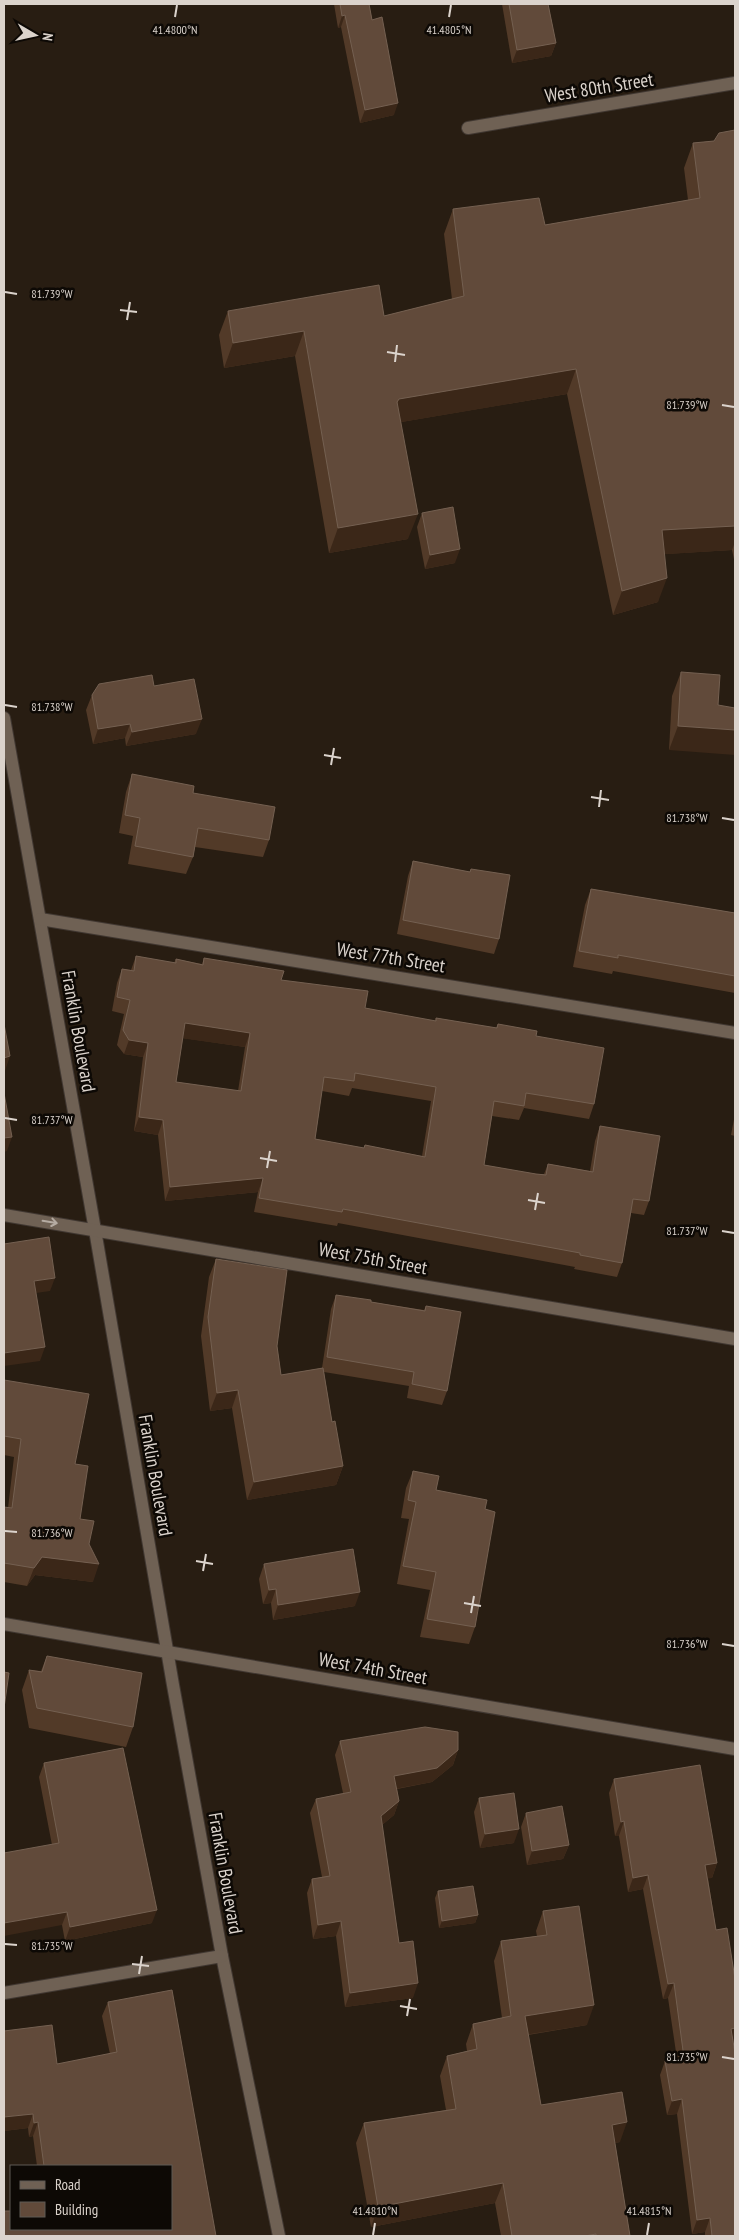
<svg xmlns="http://www.w3.org/2000/svg" width="739" height="2240" font-family="'PT Sans Narrow',sans-serif">
<rect width="100%" height="100%" fill="#281d12"/>
<g fill="none" stroke-linecap="round" stroke-linejoin="round">
<defs>
<g id="minor">
<path d="M 468,128 L 735,83"/>
<path d="M 4,718 L 95,1230 L 173,1685 L 222,1956 L 279,2236"/>
<path d="M 40,919 L 735,1033"/>
<path d="M 4,1215 L 735,1339"/>
<path d="M 4,1624 L 735,1749"/>
<path d="M 4,1993 L 222,1956"/>
</g>
</defs>
<use href="#minor" stroke="#413832" stroke-width="14"/>
<use href="#minor" stroke="#6f6154" stroke-width="12"/>
</g>
<g fill="#523a28" fill-rule="evenodd">
<path d="M 334,4 L 369,4 L 372,20 L 394,115 L 360,123 L 341,27 L 338,28 Z"/>
<path d="M 502,4 L 548,4 L 556,43 L 551,56 L 512,63 Z"/>
<path d="M 735,130 L 735,564 L 732,550 L 664,554 L 658,602 L 613,615 L 567,394 L 401,422 L 408,539 L 329,553 L 295,356 L 224,368 L 219,335 L 228,311 L 384,316 L 452,299 L 444,234 L 453,209 L 545,225 L 688,200 L 684,168 L 693,143 L 714,141 Z"/>
<path d="M 422,513 L 455,563 L 425,569 L 417,527 Z"/>
<path d="M 681,672 L 718,705 L 669,750 L 672,696 Z"/>
<path d="M 154,686 L 196,734 L 126,746 L 125,738 L 93,744 L 86,710 L 92,695 Z"/>
<path d="M 132,774 L 193,793 L 269,840 L 263,857 L 195,847 L 193,857 L 186,874 L 128,864 L 133,836 L 119,833 L 126,792 Z"/>
<path d="M 413,861 L 470,872 L 471,869 L 499,939 L 494,954 L 397,934 L 408,876 Z"/>
<path d="M 591,889 L 735,913 L 735,993 L 613,971 L 612,974 L 573,967 L 585,905 Z"/>
<path d="M 136,956 L 174,963 L 176,959 L 202,964 L 204,958 L 281,980 L 365,1008 L 435,1021 L 436,1018 L 496,1028 L 498,1024 L 536,1036 L 594,1104 L 589,1119 L 524,1108 L 519,1120 L 492,1116 L 484,1165 L 536,1174 L 544,1174 L 548,1164 L 590,1171 L 595,1141 L 600,1126 L 649,1201 L 644,1215 L 631,1213 L 622,1263 L 617,1277 L 574,1269 L 575,1267 L 338,1223 L 337,1226 L 254,1212 L 258,1192 L 165,1201 L 158,1135 L 134,1131 L 143,1057 L 124,1054 L 117,1045 L 124,1014 L 112,1011 L 117,983 L 122,969 L 131,970 ZM 183,1038 L 245,1047 L 238,1091 L 176,1082 ZM 352,1088 L 431,1101 L 422,1156 L 365,1145 L 364,1148 L 315,1139 L 322,1091 L 349,1096 Z"/>
<path d="M 735,1114 L 735,1136 L 731,1135 Z"/>
<path d="M 216,1259 L 277,1346 L 281,1375 L 322,1368 L 331,1309 L 336,1295 L 371,1302 L 424,1310 L 426,1306 L 447,1391 L 442,1405 L 407,1398 L 409,1386 L 324,1372 L 332,1422 L 343,1466 L 336,1485 L 247,1500 L 232,1408 L 210,1411 L 201,1336 L 209,1277 Z"/>
<path d="M 4,1380 L 75,1464 L 80,1519 L 89,1544 L 93,1582 L 35,1575 L 27,1586 L 4,1582 L 4,1507 L 8,1508 L 14,1457 L 4,1455 Z"/>
<path d="M 413,1471 L 436,1490 L 485,1509 L 475,1627 L 469,1644 L 420,1637 L 430,1590 L 397,1584 L 409,1519 L 401,1518 L 406,1488 Z"/>
<path d="M 264,1564 L 355,1606 L 273,1620 L 271,1603 L 263,1604 L 259,1579 Z"/>
<path d="M 47,1656 L 133,1727 L 126,1747 L 29,1728 L 22,1690 L 29,1670 L 41,1671 Z"/>
<path d="M 340,1741 L 458,1750 L 453,1765 L 432,1782 L 397,1789 L 399,1801 L 394,1815 L 382,1825 L 399,1943 L 413,1998 L 345,2007 L 336,1936 L 313,1939 L 307,1893 L 312,1879 L 322,1877 L 310,1813 L 316,1799 L 343,1793 L 335,1755 Z"/>
<path d="M 44,1763 L 152,1923 L 65,1941 L 62,1925 L 52,1845 L 39,1777 Z"/>
<path d="M 614,1779 L 717,1863 L 712,1878 L 708,1878 L 716,1930 L 735,1979 L 735,2042 L 733,2042 L 735,2236 L 705,2236 L 705,2232 L 692,2234 L 677,2114 L 667,2115 L 660,2075 L 665,2061 L 677,2059 L 668,1998 L 663,1999 L 643,1889 L 628,1892 L 619,1836 L 615,1836 L 609,1793 Z"/>
<path d="M 479,1798 L 514,1843 L 480,1848 L 474,1812 Z"/>
<path d="M 526,1813 L 569,1845 L 563,1859 L 527,1865 L 521,1827 Z"/>
<path d="M 438,1891 L 478,1915 L 475,1923 L 439,1928 L 435,1898 Z"/>
<path d="M 543,1911 L 587,2025 L 528,2035 L 541,2105 L 620,2142 L 615,2143 L 630,2236 L 501,2236 L 495,2203 L 371,2227 L 356,2143 L 364,2123 L 446,2110 L 440,2076 L 447,2056 L 467,2051 L 466,2044 L 473,2024 L 502,2018 L 494,1961 L 501,1941 L 537,1936 L 536,1931 Z"/>
<path d="M 108,2002 L 216,2236 L 11,2229 L 171,2166 L 37,2166 L 33,2136 L 29,2137 L 28,2128 L 4,2131 L 57,2064 L 110,2054 L 102,2016 Z"/>
</g>
<g fill="#3b2718">
<path d="M 345,15 L 341,27 L 338,28 L 342,16 Z"/>
<path d="M 556,43 L 551,56 L 512,63 L 517,50 Z"/>
<path d="M 398,103 L 394,115 L 360,123 L 365,110 Z"/>
<path d="M 304,331 L 295,356 L 224,368 L 233,343 Z"/>
<path d="M 576,369 L 567,394 L 390,424 L 399,399 Z"/>
<path d="M 418,514 L 408,539 L 329,553 L 338,528 Z"/>
<path d="M 735,526 L 735,542 L 732,550 L 653,555 L 662,530 Z"/>
<path d="M 460,549 L 455,563 L 425,569 L 430,555 Z"/>
<path d="M 667,578 L 658,602 L 613,615 L 622,591 Z"/>
<path d="M 202,719 L 196,734 L 126,746 L 132,732 Z"/>
<path d="M 130,724 L 125,738 L 93,744 L 98,729 Z"/>
<path d="M 678,726 L 735,730 L 735,755 L 669,750 Z"/>
<path d="M 185,1023 L 250,1033 L 245,1047 L 180,1038 Z"/>
<path d="M 129,1040 L 148,1043 L 143,1057 L 124,1054 Z"/>
<path d="M 10,1056 L 5,1071 L 4,1071 L 4,1058 Z"/>
<path d="M 139,1117 L 163,1120 L 158,1135 L 134,1131 Z"/>
<path d="M 12,1137 L 7,1151 L 4,1152 L 4,1138 Z"/>
<path d="M 263,1178 L 258,1192 L 165,1201 L 170,1187 Z"/>
<path d="M 55,1278 L 50,1291 L 29,1294 L 34,1281 Z"/>
<path d="M 45,1347 L 40,1361 L 4,1366 L 4,1353 Z"/>
<path d="M 238,1390 L 232,1408 L 210,1411 L 217,1393 Z"/>
<path d="M 343,1466 L 336,1485 L 247,1500 L 254,1482 Z"/>
<path d="M 42,1557 L 99,1564 L 93,1582 L 35,1575 L 27,1586 L 34,1568 Z"/>
<path d="M 276,1589 L 271,1603 L 263,1604 L 269,1590 Z"/>
<path d="M 360,1592 L 355,1606 L 273,1620 L 278,1605 Z"/>
<path d="M 458,1750 L 453,1765 L 432,1782 L 389,1790 L 394,1776 Z"/>
<path d="M 399,1801 L 394,1815 L 376,1830 L 381,1816 Z"/>
<path d="M 624,1821 L 619,1836 L 615,1836 L 621,1822 Z"/>
<path d="M 519,1829 L 514,1843 L 480,1848 L 485,1834 Z"/>
<path d="M 569,1845 L 563,1859 L 527,1865 L 532,1851 Z"/>
<path d="M 717,1863 L 712,1878 L 700,1880 L 705,1865 Z"/>
<path d="M 648,1875 L 643,1889 L 628,1892 L 633,1878 Z"/>
<path d="M 157,1910 L 152,1923 L 65,1941 L 70,1927 Z"/>
<path d="M 67,1912 L 62,1925 L 4,1936 L 4,1923 Z"/>
<path d="M 478,1915 L 475,1923 L 439,1928 L 442,1921 Z"/>
<path d="M 341,1921 L 336,1936 L 313,1939 L 318,1925 Z"/>
<path d="M 418,1983 L 413,1998 L 345,2007 L 350,1993 Z"/>
<path d="M 674,1983 L 668,1998 L 663,1999 L 668,1984 Z"/>
<path d="M 594,2005 L 587,2025 L 518,2036 L 525,2016 Z"/>
<path d="M 735,2028 L 735,2042 L 726,2043 L 731,2029 Z"/>
<path d="M 682,2099 L 677,2114 L 667,2115 L 672,2101 Z"/>
<path d="M 33,2114 L 28,2128 L 4,2131 L 4,2117 Z"/>
<path d="M 38,2122 L 33,2136 L 29,2137 L 34,2123 Z"/>
<path d="M 627,2122 L 620,2142 L 605,2145 L 612,2125 Z"/>
<path d="M 503,2183 L 495,2203 L 371,2227 L 378,2207 Z"/>
<path d="M 710,2218 L 705,2232 L 692,2234 L 697,2220 Z"/>
</g>
<g fill="#614a3a" stroke="#746051" fill-rule="evenodd">
<path d="M 340,4 L 369,4 L 372,20 L 382,17 L 398,103 L 365,110 L 345,15 L 342,16 Z"/>
<path d="M 509,4 L 548,4 L 556,43 L 517,50 Z"/>
<path d="M 735,130 L 735,526 L 662,530 L 667,578 L 622,591 L 576,369 L 399,399 L 397,402 L 418,514 L 338,528 L 304,331 L 233,343 L 228,311 L 379,285 L 384,316 L 464,296 L 453,209 L 539,198 L 545,225 L 700,198 L 693,143 L 714,141 L 719,133 Z"/>
<path d="M 453,507 L 460,549 L 430,555 L 422,513 Z"/>
<path d="M 681,672 L 720,675 L 718,705 L 735,708 L 735,730 L 678,726 Z"/>
<path d="M 152,675 L 154,686 L 194,679 L 202,719 L 132,732 L 130,724 L 98,729 L 92,695 L 99,684 Z"/>
<path d="M 132,774 L 194,786 L 193,793 L 275,807 L 269,840 L 198,828 L 193,857 L 135,846 L 140,818 L 125,815 Z"/>
<path d="M 413,861 L 470,872 L 471,869 L 510,875 L 499,939 L 403,920 Z"/>
<path d="M 591,889 L 735,913 L 735,976 L 618,955 L 618,958 L 579,951 Z"/>
<path d="M 136,956 L 176,963 L 176,959 L 203,965 L 204,958 L 284,971 L 281,980 L 368,991 L 365,1008 L 436,1021 L 436,1018 L 497,1028 L 498,1024 L 537,1031 L 536,1036 L 604,1048 L 594,1104 L 526,1093 L 524,1106 L 494,1101 L 484,1165 L 536,1174 L 546,1175 L 548,1164 L 593,1172 L 600,1126 L 660,1136 L 649,1201 L 633,1199 L 622,1263 L 580,1255 L 580,1253 L 343,1209 L 342,1212 L 259,1198 L 263,1178 L 170,1187 L 163,1120 L 139,1117 L 148,1043 L 129,1040 L 123,1030 L 130,1000 L 117,997 L 122,969 L 134,971 ZM 185,1023 L 250,1033 L 241,1091 L 176,1082 ZM 355,1073 L 436,1087 L 425,1157 L 365,1145 L 364,1148 L 315,1139 L 324,1077 L 354,1081 Z"/>
<path d="M 4,1024 L 10,1056 L 4,1058 Z"/>
<path d="M 4,1093 L 12,1137 L 4,1138 Z"/>
<path d="M 49,1237 L 55,1278 L 34,1281 L 45,1347 L 4,1353 L 4,1244 Z"/>
<path d="M 216,1259 L 287,1270 L 277,1346 L 281,1375 L 323,1368 L 332,1422 L 335,1421 L 343,1466 L 254,1482 L 238,1390 L 217,1393 L 208,1317 Z"/>
<path d="M 336,1295 L 371,1300 L 371,1302 L 425,1311 L 426,1306 L 461,1312 L 447,1391 L 412,1384 L 414,1372 L 327,1357 Z"/>
<path d="M 4,1380 L 89,1394 L 75,1464 L 88,1466 L 80,1519 L 94,1521 L 89,1544 L 99,1564 L 42,1557 L 34,1568 L 4,1563 L 4,1507 L 12,1508 L 21,1439 L 4,1436 Z"/>
<path d="M 413,1471 L 439,1476 L 436,1490 L 487,1500 L 485,1509 L 495,1512 L 475,1627 L 427,1619 L 436,1572 L 403,1566 L 416,1502 L 408,1500 Z"/>
<path d="M 353,1549 L 360,1592 L 278,1605 L 276,1589 L 269,1590 L 264,1564 Z"/>
<path d="M 47,1656 L 142,1673 L 133,1727 L 37,1708 L 29,1670 L 42,1672 Z"/>
<path d="M 4,1672 L 9,1673 L 4,1708 Z"/>
<path d="M 425,1727 L 458,1732 L 458,1750 L 437,1768 L 394,1776 L 399,1801 L 381,1816 L 399,1943 L 413,1941 L 418,1983 L 350,1993 L 341,1921 L 318,1925 L 312,1879 L 330,1876 L 316,1799 L 351,1792 L 340,1741 Z"/>
<path d="M 123,1748 L 157,1910 L 70,1927 L 67,1912 L 4,1923 L 4,1853 L 59,1843 L 44,1763 Z"/>
<path d="M 700,1765 L 717,1863 L 705,1865 L 716,1930 L 727,1928 L 735,1979 L 735,2028 L 731,2029 L 735,2053 L 735,2236 L 712,2236 L 710,2218 L 697,2220 L 682,2099 L 672,2101 L 665,2061 L 684,2058 L 674,1983 L 668,1984 L 648,1875 L 633,1878 L 624,1821 L 621,1822 L 614,1779 Z"/>
<path d="M 514,1793 L 519,1829 L 485,1834 L 479,1798 Z"/>
<path d="M 562,1806 L 569,1845 L 532,1851 L 526,1813 Z"/>
<path d="M 473,1886 L 478,1915 L 442,1921 L 438,1891 Z"/>
<path d="M 579,1906 L 594,2005 L 525,2016 L 541,2105 L 622,2092 L 627,2122 L 612,2125 L 630,2236 L 596,2236 L 596,2234 L 585,2236 L 512,2236 L 503,2183 L 378,2207 L 364,2123 L 456,2109 L 447,2056 L 477,2049 L 473,2024 L 511,2016 L 501,1941 L 547,1935 L 543,1911 Z"/>
<path d="M 172,1990 L 216,2236 L 4,2236 L 4,2211 L 11,2211 L 11,2229 L 171,2229 L 171,2166 L 44,2166 L 38,2122 L 34,2123 L 33,2114 L 4,2117 L 4,2031 L 52,2025 L 57,2064 L 117,2052 L 108,2002 Z"/>
</g>
<defs><path id="oneway-shaft" d="M-6 0H5M1.5-3L5.5 0L1.5 3" fill="none" stroke-width="1.6" stroke-linecap="round" stroke-linejoin="round" transform="scale(1.25)"/></defs>
<use stroke="#b5aba2" href="#oneway-shaft" transform="translate(50 1222) rotate(9)"/>
<path fill="none" stroke="#dbd3cc" stroke-width="2" d="M 175,17 L 177,5M 449,17 L 451,5M 5,292 L 17,294M 120,310 L 137,312M 127,320 L 130,302M 387,352 L 405,355M 395,362 L 397,345M 722,405 L 734,407M 5,705 L 17,707M 324,755 L 341,758M 331,765 L 334,748M 591,797 L 609,800M 599,807 L 601,790M 722,818 L 734,820M 5,1118 L 17,1120M 260,1158 L 277,1161M 267,1168 L 270,1151M 528,1200 L 545,1203M 535,1210 L 538,1193M 722,1231 L 734,1233M 5,1531 L 17,1532M 196,1561 L 213,1564M 203,1571 L 206,1554M 464,1603 L 481,1606M 471,1613 L 474,1596M 722,1644 L 734,1646M 5,1944 L 17,1945M 132,1964 L 149,1966M 139,1974 L 142,1956M 400,2006 L 417,2009M 407,2016 L 410,1999M 722,2057 L 734,2059M 373,2235 L 375,2223M 647,2235 L 649,2223"/>
<g text-anchor="middle" stroke-width="5" stroke-linejoin="round" paint-order="stroke">
<g font-size="19" fill="#dbd3cc" stroke="#0d0905">
<text transform="translate(599 87) rotate(-9)" y="7">West 80th Street</text>
<text transform="translate(391 957) rotate(9)" y="7">West 77th Street</text>
<text transform="translate(79 1031) rotate(80)" y="7">Franklin Boulevard</text>
<text transform="translate(373 1258) rotate(10)" y="7">West 75th Street</text>
<text transform="translate(156 1475) rotate(80)" y="7">Franklin Boulevard</text>
<text transform="translate(373 1668) rotate(10)" y="7">West 74th Street</text>
<text transform="translate(226 1873) rotate(80)" y="7">Franklin Boulevard</text>
</g>
</g>
<g font-size="12" text-anchor="middle" fill="#dbd3cc" stroke="#0d0905" stroke-width="5" stroke-linejoin="round" paint-order="stroke">
<text x="175" y="34">41.4800°N</text>
<text x="449" y="34">41.4805°N</text>
<text x="52" y="298">81.739°W</text>
<text x="687" y="409">81.739°W</text>
<text x="52" y="711">81.738°W</text>
<text x="687" y="822">81.738°W</text>
<text x="52" y="1124">81.737°W</text>
<text x="687" y="1235">81.737°W</text>
<text x="52" y="1537">81.736°W</text>
<text x="687" y="1648">81.736°W</text>
<text x="52" y="1950">81.735°W</text>
<text x="687" y="2061">81.735°W</text>
<text x="375" y="2215">41.4810°N</text>
<text x="649" y="2215">41.4815°N</text>
</g>
<rect width="739" height="2240" fill="none" stroke="#dbd3cc" stroke-width="10"/>
<rect x="10" y="2165" width="162" height="65" fill="#0d0905" stroke="#5f5a55"/>
<rect x="20" y="2181" width="25" height="8" fill="#6f6154" stroke="#5f5a55"/>
<text x="55" y="2190" font-size="15" fill="#dbd3cc">Road</text>
<rect x="20" y="2202" width="25" height="15" fill="#614a3a" stroke="#5f5a55"/>
<text x="55" y="2215" font-size="15" fill="#dbd3cc">Building</text>
<g transform="translate(35 35) rotate(99)" stroke="#0d0905" stroke-width="4" paint-order="stroke">
<path d="M0-4L9 19L0 12L-9 19Z" fill="#dbd3cc"/>
<text y="-8" font-size="14" font-weight="bold" text-anchor="middle" fill="#dbd3cc">N</text>
</g>
</svg>
